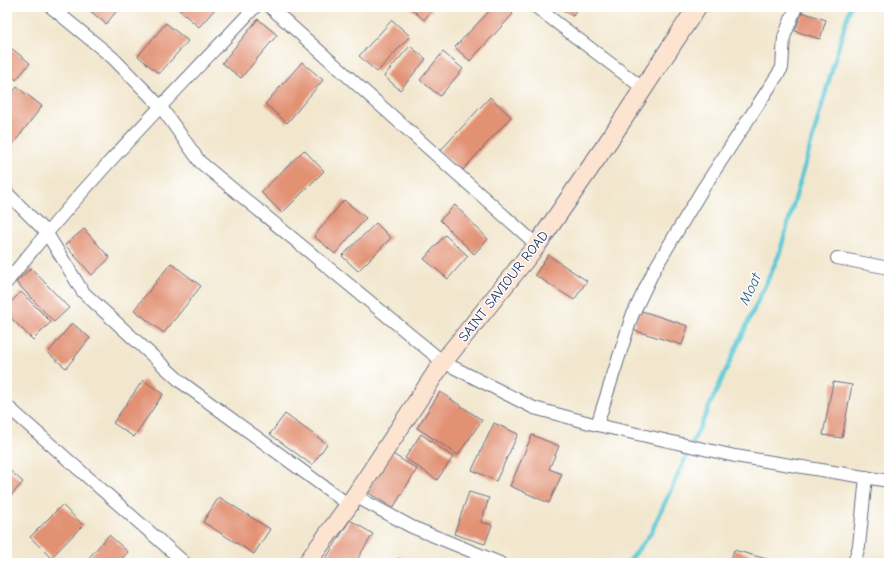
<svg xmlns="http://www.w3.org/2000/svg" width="896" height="570" font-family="'Comic Neue',sans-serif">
<rect width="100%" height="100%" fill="#fff"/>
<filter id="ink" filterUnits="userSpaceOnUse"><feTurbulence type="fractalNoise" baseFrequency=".025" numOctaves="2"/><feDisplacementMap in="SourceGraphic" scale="8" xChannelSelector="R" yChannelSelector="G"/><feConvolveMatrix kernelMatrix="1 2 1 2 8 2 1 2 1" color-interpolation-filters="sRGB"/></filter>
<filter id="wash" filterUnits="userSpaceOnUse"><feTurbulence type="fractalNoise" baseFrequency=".012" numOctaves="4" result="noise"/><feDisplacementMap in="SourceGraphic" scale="16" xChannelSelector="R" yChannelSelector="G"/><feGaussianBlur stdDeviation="0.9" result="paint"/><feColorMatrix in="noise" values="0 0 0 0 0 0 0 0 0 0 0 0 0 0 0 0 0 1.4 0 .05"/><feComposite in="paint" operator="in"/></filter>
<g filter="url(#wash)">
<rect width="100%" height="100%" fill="#f2e7ce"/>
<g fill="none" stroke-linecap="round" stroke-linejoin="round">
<path stroke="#5dc9d6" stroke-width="4.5" d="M 628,563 L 651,533 L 779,255 L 850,7"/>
</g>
<g id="blocks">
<g fill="#e29173">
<path d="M 90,7 L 120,7 L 106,24 L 88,9 Z"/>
<path d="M 182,7 L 217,7 L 199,27 L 179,10 Z"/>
<path d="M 409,7 L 434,7 L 424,20 Z"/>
<path d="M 493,7 L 505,7 L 513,14 L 470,61 L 455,47 Z"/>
<path d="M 558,7 L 578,7 L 573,16 Z"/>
<path d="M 802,12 L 826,20 L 820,39 L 795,31 Z"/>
<path d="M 258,19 L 277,35 L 241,78 L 222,63 Z"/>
<path d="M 392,20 L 410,36 L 377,72 L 359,56 Z"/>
<path d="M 166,23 L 188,41 L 159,74 L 138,56 Z"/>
<path d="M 7,45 L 30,63 L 16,80 L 7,72 Z"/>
<path d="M 410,46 L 426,59 L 400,90 L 384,76 Z"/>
<path d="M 443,52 L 463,69 L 440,96 L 420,80 Z"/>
<path d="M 302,62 L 323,80 L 287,123 L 265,104 Z"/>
<path d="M 17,87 L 42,106 L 7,152 L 7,100 Z"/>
<path d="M 490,97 L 511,117 L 462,171 L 440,151 Z"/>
<path d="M 304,150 L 324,171 L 282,213 L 261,192 Z"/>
<path d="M 344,200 L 366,218 L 335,254 L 314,236 Z"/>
<path d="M 455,205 L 488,239 L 474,254 L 440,220 Z"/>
<path d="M 376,223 L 391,238 L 358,271 L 342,256 Z"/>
<path d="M 84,229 L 110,258 L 92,275 L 65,245 Z"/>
<path d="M 445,235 L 468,256 L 448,279 L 424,259 Z"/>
<path d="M 548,255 L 587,281 L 574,300 L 535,275 Z"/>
<path d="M 171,263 L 201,286 L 164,333 L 134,310 Z"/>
<path d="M 31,268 L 69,308 L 54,322 L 16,282 Z"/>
<path d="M 21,292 L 51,322 L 33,340 L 7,314 L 7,306 Z"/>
<path d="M 639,310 L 688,326 L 682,345 L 633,330 Z"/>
<path d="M 72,323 L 90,338 L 66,368 L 48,353 Z"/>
<path d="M 143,380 L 163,394 L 134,437 L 113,423 Z"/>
<path d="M 833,382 L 852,385 L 842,438 L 823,435 Z"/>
<path d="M 440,392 L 482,420 L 458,455 L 417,428 Z"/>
<path d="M 285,414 L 327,444 L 312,465 L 270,434 Z"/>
<path d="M 494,423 L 518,434 L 496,481 L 472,470 Z"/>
<path d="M 421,434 L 453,457 L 437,480 L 405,458 Z"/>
<path d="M 532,435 L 559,446 L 549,469 L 562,474 L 549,503 L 510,486 Z"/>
<path d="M 391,453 L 417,469 L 393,508 L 367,492 Z"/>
<path d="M 7,468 L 23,482 L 7,500 Z"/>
<path d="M 469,492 L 489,498 L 481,522 L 492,525 L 485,544 L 454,534 Z"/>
<path d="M 219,497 L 270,529 L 254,554 L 203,522 Z"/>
<path d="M 62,505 L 83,525 L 51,558 L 30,537 Z"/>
<path d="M 350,520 L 373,534 L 355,563 L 323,563 Z"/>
<path d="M 109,535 L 128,552 L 118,563 L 89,563 L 86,561 Z"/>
<path d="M 734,550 L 781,563 L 730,563 Z"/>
<path d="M 399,558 L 407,563 L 396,563 Z"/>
</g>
</g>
</g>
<g filter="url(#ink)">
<use href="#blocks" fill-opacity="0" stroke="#666f85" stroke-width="1"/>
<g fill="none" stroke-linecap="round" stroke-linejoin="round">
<defs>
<g id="street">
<path d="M 51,7 L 113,58 L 161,107 L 200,162 L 443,362 L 534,408 L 597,425 L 735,456 L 889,481"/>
<path d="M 270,7 L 537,245"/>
<path d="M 536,7 L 644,89"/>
<path d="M 7,193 L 46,232 L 83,292 L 181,382 L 349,505"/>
<path d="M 837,258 L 889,268"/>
<path d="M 7,282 C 83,185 170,97 255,7"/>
<path d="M 7,406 L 185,563"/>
<path d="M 597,425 L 632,316 L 654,270 L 702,190 L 782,68 L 784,37 L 796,7"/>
<path d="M 355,496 L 412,527 L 500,563"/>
<path d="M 854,563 L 859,546 L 866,477"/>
</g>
<path id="secondary" d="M 307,563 L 349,505 L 443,362 L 537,245 L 612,136 L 697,7"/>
</defs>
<use href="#street" stroke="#666f85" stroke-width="14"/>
<use href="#secondary" stroke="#666f85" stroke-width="20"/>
<use href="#street" stroke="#fff" stroke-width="12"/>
<use href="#secondary" stroke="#fde4d1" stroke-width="18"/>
</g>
</g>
<g text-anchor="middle" stroke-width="3" stroke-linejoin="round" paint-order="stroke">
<g font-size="14" fill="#1b2f5e" stroke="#fff">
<text transform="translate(503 286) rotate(-52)" y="5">SAINT SAVIOUR ROAD</text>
</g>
<g font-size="15" font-style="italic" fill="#2f5d82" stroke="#fff">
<text transform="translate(750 289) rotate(-65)" y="5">Moat</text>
</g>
</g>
<rect width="896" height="570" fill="none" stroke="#fff" stroke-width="24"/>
</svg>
